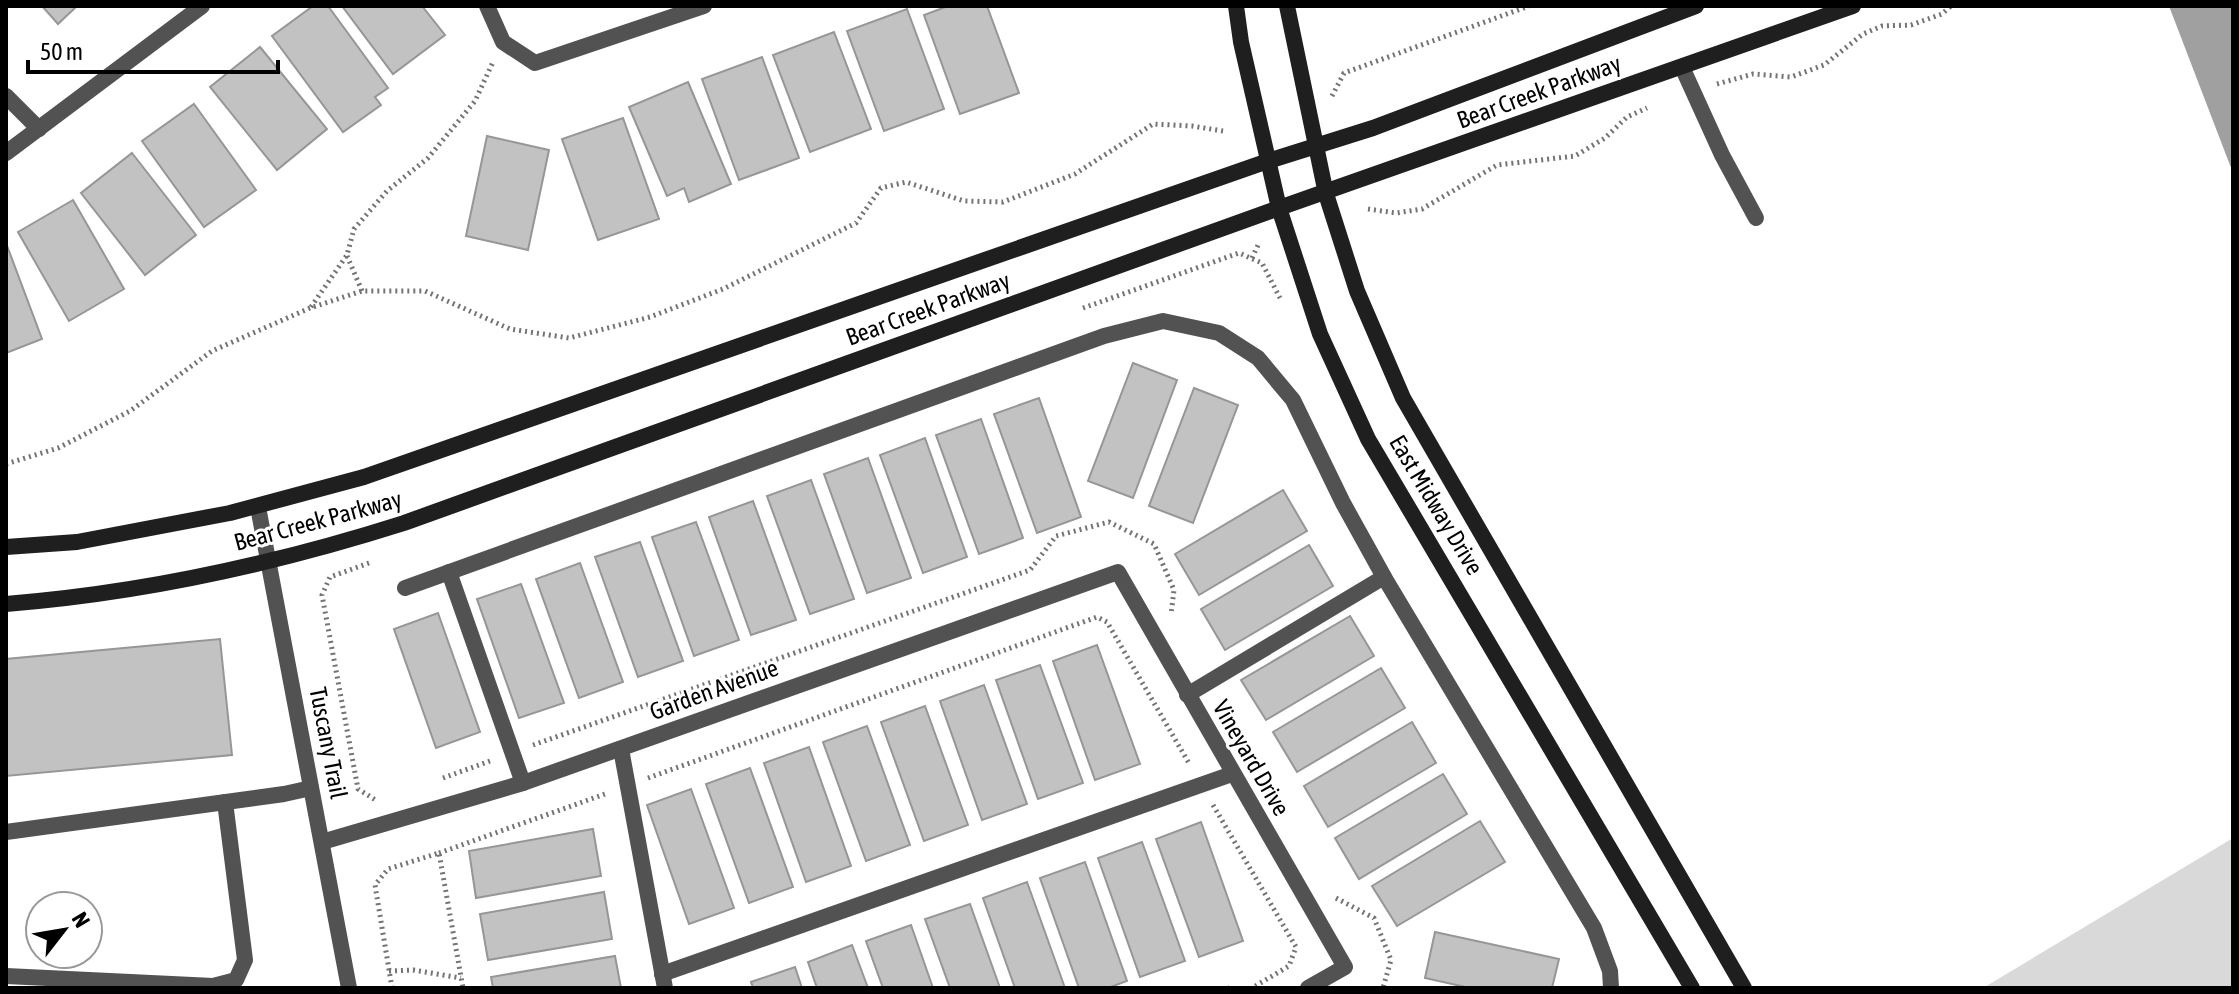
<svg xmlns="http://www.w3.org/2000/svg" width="2239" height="994" font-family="'Asap Condensed',sans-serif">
<rect width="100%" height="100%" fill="#fff"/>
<path fill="#d9d9d9" d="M 2233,838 L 2233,988 L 1983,988 Z"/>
<path fill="#a0a0a0" d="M 2169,6 L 2233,6 L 2233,173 Z"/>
<g fill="#c2c2c2" stroke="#969696" stroke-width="2">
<path d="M 42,6 L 77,6 L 58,24 Z"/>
<path d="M 313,6 L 328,6 L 388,88 L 375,97 L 381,105 L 343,132 L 272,36 Z"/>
<path d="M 342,6 L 422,6 L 445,35 L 393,74 Z"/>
<path d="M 948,6 L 987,6 L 1019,93 L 960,114 L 924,15 Z"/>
<path d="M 907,9 L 944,109 L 884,131 L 847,31 Z"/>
<path d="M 834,32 L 871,129 L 810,152 L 773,55 Z"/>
<path d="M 260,47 L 327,129 L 277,170 L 210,87 Z"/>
<path d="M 762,57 L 799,158 L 739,180 L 702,79 Z"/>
<path d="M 688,82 L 731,184 L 689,202 L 684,188 L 667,196 L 629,107 Z"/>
<path d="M 194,104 L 256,190 L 204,227 L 142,141 Z"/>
<path d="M 623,118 L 659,219 L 598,240 L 562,139 Z"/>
<path d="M 487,136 L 549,150 L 528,250 L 466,236 Z"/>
<path d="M 132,153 L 196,235 L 145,275 L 81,193 Z"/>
<path d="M 73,200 L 124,289 L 69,321 L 18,232 Z"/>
<path d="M 6,243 L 42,339 L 6,353 Z"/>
<path d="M 1133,363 L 1177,380 L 1133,498 L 1088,481 Z"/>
<path d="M 1194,388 L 1238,405 L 1193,523 L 1149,506 Z"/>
<path d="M 1039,398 L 1081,517 L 1037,533 L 994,414 Z"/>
<path d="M 981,419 L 1023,538 L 979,554 L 936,435 Z"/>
<path d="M 925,438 L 967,557 L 923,573 L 880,455 Z"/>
<path d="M 868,458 L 911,578 L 867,593 L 824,474 Z"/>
<path d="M 811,480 L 854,599 L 810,614 L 767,496 Z"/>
<path d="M 1283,490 L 1307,531 L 1199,595 L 1175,554 Z"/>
<path d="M 753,501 L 796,620 L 751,635 L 709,517 Z"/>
<path d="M 696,522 L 739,640 L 694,656 L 652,537 Z"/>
<path d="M 640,542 L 683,661 L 638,677 L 595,557 Z"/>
<path d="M 1309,545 L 1333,586 L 1225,650 L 1201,609 Z"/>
<path d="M 580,563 L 623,682 L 579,698 L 536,579 Z"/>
<path d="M 521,584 L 564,703 L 519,718 L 477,599 Z"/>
<path d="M 438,613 L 480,732 L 436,748 L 394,629 Z"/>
<path d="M 1350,616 L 1374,656 L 1266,720 L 1241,680 Z"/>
<path d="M 220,639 L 232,755 L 6,776 L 6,659 Z"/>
<path d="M 1097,645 L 1140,764 L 1095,780 L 1053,661 Z"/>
<path d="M 1040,665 L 1083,783 L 1038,799 L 996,680 Z"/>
<path d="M 1381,668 L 1405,708 L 1297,772 L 1273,732 Z"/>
<path d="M 984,685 L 1027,804 L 982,820 L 940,701 Z"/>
<path d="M 925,706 L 968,825 L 924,841 L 881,722 Z"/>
<path d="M 1412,722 L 1436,763 L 1328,827 L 1304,786 Z"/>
<path d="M 867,726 L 910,845 L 866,861 L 823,742 Z"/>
<path d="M 809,747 L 851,866 L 806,882 L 764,763 Z"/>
<path d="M 750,768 L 793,887 L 749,903 L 706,784 Z"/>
<path d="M 1443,774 L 1467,814 L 1359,879 L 1335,838 Z"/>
<path d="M 691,789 L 734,908 L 689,924 L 647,805 Z"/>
<path d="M 1480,821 L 1505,862 L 1397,926 L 1372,886 Z"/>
<path d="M 1201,822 L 1243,941 L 1199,957 L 1156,839 Z"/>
<path d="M 593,829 L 601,876 L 476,898 L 469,851 Z"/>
<path d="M 1142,842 L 1185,961 L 1140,977 L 1098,858 Z"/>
<path d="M 1085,862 L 1127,981 L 1108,988 L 1079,988 L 1040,878 Z"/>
<path d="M 1027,882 L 1065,988 L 1015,988 L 983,898 Z"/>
<path d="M 604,892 L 612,939 L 488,960 L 480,914 Z"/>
<path d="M 970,904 L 1000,988 L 950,988 L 925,919 Z"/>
<path d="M 911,925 L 933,988 L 883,988 L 866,941 Z"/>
<path d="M 1435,932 L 1559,959 L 1552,988 L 1470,988 L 1425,978 Z"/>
<path d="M 852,945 L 868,988 L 817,988 L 808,962 Z"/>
<path d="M 615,956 L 621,988 L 493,988 L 491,977 Z"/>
<path d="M 795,967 L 802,988 L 753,988 L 751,982 Z"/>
</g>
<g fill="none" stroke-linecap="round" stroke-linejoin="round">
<g stroke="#747474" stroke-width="5" stroke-dasharray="2 4" stroke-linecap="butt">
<path d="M 1717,84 L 1753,74 L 1791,77 L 1824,65 L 1863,34 L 1882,26 L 1911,25 L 1942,14 L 1951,6"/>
<path d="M 1332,96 L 1344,73 L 1529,6"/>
<path d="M 1368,209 L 1396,213 L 1422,209 L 1497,165 L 1575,156 L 1605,138 L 1627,117 L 1647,108"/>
<path d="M 347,256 L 362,291"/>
<path d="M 1252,258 L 1259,243"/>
<path d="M 311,307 L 347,255 L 354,229 L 387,191 L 428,158 L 475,101 L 493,62"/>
<path d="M 1083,308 L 1239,253 L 1262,263 L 1280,298"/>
<path d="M 6,464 L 58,448 L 130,411 L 212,351 L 310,308 L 362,291 L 425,291 L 510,329 L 569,338 L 650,317 L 723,289 L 856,223 L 881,188 L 906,182 L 964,201 L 1003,202 L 1075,174 L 1153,124 L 1192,126 L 1223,131"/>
<path d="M 369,563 L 330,577 L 322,595 L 358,789 L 377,801"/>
<path d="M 533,745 L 1030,570 L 1056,536 L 1109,522 L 1154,544 L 1174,590 L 1171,615"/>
<path d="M 443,778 L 490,761"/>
<path d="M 648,778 L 1097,617 L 1107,622 L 1190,765"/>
<path d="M 1213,805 L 1296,947 L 1289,966 L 1252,988"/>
<path d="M 439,853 L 605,794"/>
<path d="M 1336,898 L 1374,918 L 1391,960 L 1383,988"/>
<path d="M 389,971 L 413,970 L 461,978"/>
<path d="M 392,988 L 375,885 L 388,869 L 439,853 L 463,988"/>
<path d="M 1228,988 L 1229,988"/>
</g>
<g stroke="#525252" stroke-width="16">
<path d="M 1682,67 L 1722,155 L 1756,218"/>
<path d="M 449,572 L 523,783"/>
<path d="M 405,588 L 1104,336 L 1163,321 L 1219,333 L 1258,358 L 1293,400 L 1343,503 L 1384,577 L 1594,928 L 1610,971 L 1611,988"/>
<path d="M 1187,695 L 1384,577"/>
<path d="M 621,749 L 665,988"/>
<path d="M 6,832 L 284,794 L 311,788"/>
<path d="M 662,974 L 1232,774"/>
<path d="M 6,976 L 213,986 L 236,980 L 245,960 L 225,802"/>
</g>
<g stroke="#525252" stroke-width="16">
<path d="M 487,6 L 503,42 L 535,63 L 704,6"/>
<path d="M 6,96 L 39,129"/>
<path d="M 6,153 L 202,6"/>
<path d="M 258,507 L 349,988"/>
<path d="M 322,842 L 523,783 L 1118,572 L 1345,967 L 1308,988"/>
</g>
<g stroke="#1f1f1f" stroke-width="16">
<path d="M 1236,6 L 1241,42 L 1279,208 L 1320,334 L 1368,439 L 1692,988"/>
<path d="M 1287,6 L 1326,194 L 1357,291 L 1403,398 L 1744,988"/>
<path d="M 6,547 L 77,542 L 230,513 L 364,477 L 1268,161 L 1373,128 L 1696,6"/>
<path d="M 6,604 C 144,593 272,565 404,523 L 1279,208 L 1853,6"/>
</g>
</g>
<g text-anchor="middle" stroke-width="6" stroke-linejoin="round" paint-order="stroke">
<g font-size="24" fill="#000" stroke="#fff">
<text transform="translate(1539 92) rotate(-20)" y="8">Bear Creek Parkway</text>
<text transform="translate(928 309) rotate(-20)" y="8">Bear Creek Parkway</text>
<text transform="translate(1436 505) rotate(59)" y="8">East Midway Drive</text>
<text transform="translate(318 521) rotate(-15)" y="8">Bear Creek Parkway</text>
<text transform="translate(714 690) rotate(-20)" y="8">Garden Avenue</text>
<text transform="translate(328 743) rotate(79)" y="8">Tuscany Trail</text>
<text transform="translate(1251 758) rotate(60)" y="8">Vineyard Drive</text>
</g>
</g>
<rect width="2239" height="994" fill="none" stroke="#000000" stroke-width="16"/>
<g transform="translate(64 930) rotate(59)"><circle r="38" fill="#ffffff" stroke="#999999" stroke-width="2"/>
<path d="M0-6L14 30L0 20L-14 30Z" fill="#000000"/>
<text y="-12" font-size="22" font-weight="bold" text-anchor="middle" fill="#000000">N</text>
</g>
<path d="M28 60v12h250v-12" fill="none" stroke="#000000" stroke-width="4"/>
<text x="40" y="60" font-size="24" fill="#000000" stroke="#ffffff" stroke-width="6" paint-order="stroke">50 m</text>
</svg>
